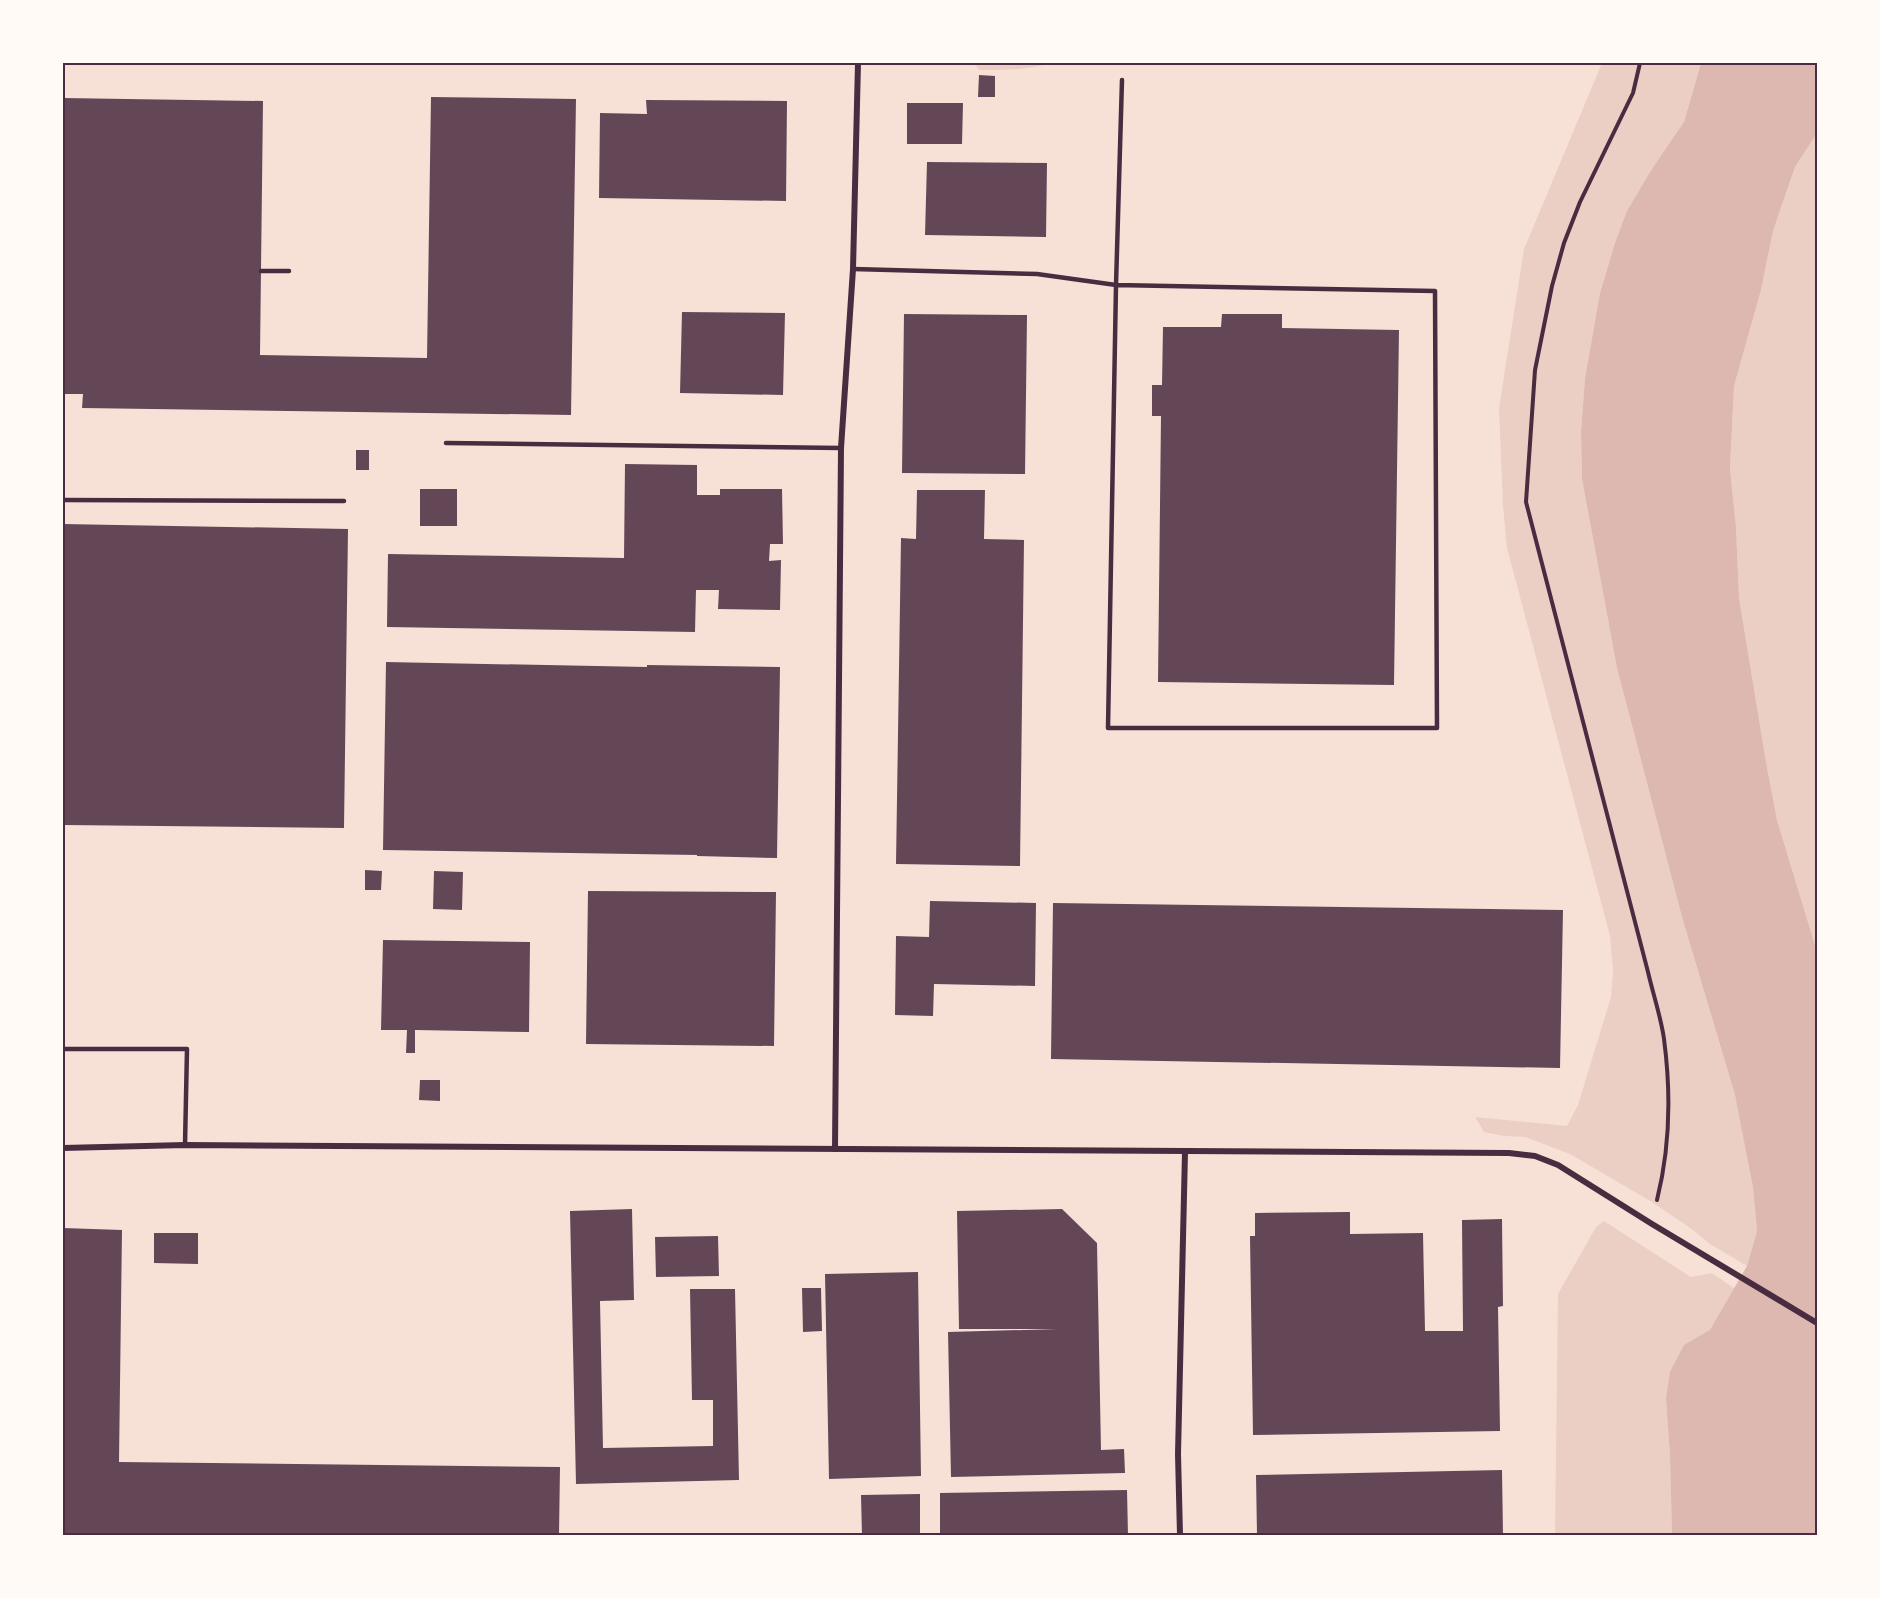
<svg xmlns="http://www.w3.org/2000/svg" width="1880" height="1598" font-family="Inter,sans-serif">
<rect width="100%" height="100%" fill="#f7e1d7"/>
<g fill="#ebcfc5">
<path d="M 974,63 L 1051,63 C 1028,70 1004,70 979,70 Z"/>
<path d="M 1602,63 L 1701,63 L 1684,122 L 1614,246 L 1600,293 L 1585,378 L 1581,432 L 1582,479 L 1617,668 L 1682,917 L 1735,1095 L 1747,1150 L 1753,1187 L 1757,1231 L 1747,1266 L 1710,1244 L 1693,1230 L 1652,1202 L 1570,1154 L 1525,1137 L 1504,1136 L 1484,1132 L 1475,1117 L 1567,1126 L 1578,1105 L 1611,997 L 1613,971 L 1610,936 L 1507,548 L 1503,506 L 1499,408 L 1524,249 Z"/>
<path d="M 1817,133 L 1817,952 L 1777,820 L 1766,762 L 1739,598 L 1736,527 L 1730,469 L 1734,386 L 1761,290 L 1773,231 L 1795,167 Z"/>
<path d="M 1604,1221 L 1691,1277 L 1712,1273 L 1735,1289 L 1710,1331 L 1684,1345 L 1666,1398 L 1670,1457 L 1672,1535 L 1555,1535 L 1558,1294 L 1596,1227 Z"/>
</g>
<path fill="#dcb8b0" d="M 1701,63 L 1817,63 L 1817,133 L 1795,167 L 1773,231 L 1761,290 L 1734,386 L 1730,469 L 1736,527 L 1739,598 L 1766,762 L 1777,820 L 1817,952 L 1817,1535 L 1672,1535 L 1670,1457 L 1666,1398 L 1670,1372 L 1684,1345 L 1710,1330 L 1747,1266 L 1757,1231 L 1753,1187 L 1735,1095 L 1682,917 L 1617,668 L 1582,479 L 1581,432 L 1585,378 L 1600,293 L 1614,246 L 1627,211 L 1652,169 L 1684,122 Z"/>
<g fill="#644757">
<path d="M 979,75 L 995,76 L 995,97 L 978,97 Z"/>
<path d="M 431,97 L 576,99 L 571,415 L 82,408 L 83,394 L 63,394 L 63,98 L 263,101 L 260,355 L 427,358 Z"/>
<path d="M 646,100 L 787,101 L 786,201 L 599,198 L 600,113 L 647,114 Z"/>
<path d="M 907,103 L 963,103 L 962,144 L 907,144 Z"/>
<path d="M 927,162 L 1047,163 L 1046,237 L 925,235 Z"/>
<path d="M 682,312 L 785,313 L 783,395 L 680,393 Z"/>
<path d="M 904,314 L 1027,315 L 1025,474 L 902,473 Z"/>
<path d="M 1222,314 L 1282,314 L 1282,328 L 1399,330 L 1394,685 L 1158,682 L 1161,416 L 1152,416 L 1152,385 L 1162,385 L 1163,327 L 1221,327 Z"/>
<rect x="356" y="450" width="13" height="20"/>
<path d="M 625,464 L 697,465 L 697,495 L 720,495 L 720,489 L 782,489 L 783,544 L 770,544 L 769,561 L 781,560 L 780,610 L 718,609 L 719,590 L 696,590 L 695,632 L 387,627 L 388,554 L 624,558 Z"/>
<rect x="420" y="489" width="37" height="37"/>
<path d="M 917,490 L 985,490 L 984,539 L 1024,540 L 1020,866 L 896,864 L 901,538 L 916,539 Z"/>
<path d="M 63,524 L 348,529 L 344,828 L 63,825 Z"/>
<path d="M 386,662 L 647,667 L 647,665 L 780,667 L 777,858 L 697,856 L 697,855 L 383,850 Z"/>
<path d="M 365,870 L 382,871 L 381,890 L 365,890 Z"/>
<path d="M 434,871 L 463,872 L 462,910 L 433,909 Z"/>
<path d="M 588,891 L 776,892 L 774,1046 L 586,1044 Z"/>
<path d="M 930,901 L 1036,903 L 1035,986 L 934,984 L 933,1016 L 895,1015 L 896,936 L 929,937 Z"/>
<path d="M 1053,903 L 1563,910 L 1560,1068 L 1051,1059 Z"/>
<path d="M 383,940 L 530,942 L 529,1032 L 415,1030 L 415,1053 L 406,1053 L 407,1030 L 381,1030 Z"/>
<path d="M 420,1080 L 440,1080 L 440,1101 L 419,1100 Z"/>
<path d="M 632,1209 L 634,1300 L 600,1301 L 603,1448 L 713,1446 L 713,1400 L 692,1400 L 690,1289 L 735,1289 L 739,1480 L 576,1484 L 570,1211 Z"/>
<path d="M 1062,1209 L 1097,1243 L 1101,1450 L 1124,1449 L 1125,1473 L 951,1477 L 948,1332 L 1057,1329 L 959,1329 L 957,1211 Z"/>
<path d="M 1350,1212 L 1350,1234 L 1423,1233 L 1425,1331 L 1463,1331 L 1462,1220 L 1502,1219 L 1503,1306 L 1498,1307 L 1500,1431 L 1253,1435 L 1250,1236 L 1255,1236 L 1255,1213 Z"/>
<path d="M 63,1228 L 122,1230 L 119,1462 L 560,1467 L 559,1535 L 63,1535 Z"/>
<path d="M 154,1233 L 198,1233 L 198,1264 L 154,1263 Z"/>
<path d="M 718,1236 L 719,1276 L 656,1277 L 655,1237 Z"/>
<path d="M 918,1272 L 921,1476 L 829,1479 L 825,1274 Z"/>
<path d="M 802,1288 L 821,1288 L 822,1331 L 803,1332 Z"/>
<path d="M 1502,1470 L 1503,1535 L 1257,1535 L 1256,1475 Z"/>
<path d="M 1127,1490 L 1128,1535 L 940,1535 L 940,1493 Z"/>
<path d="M 920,1494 L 920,1535 L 862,1535 L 861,1495 Z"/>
</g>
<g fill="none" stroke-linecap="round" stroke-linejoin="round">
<path stroke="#4a2c40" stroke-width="4" d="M 1640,63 L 1633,93 L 1580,202 L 1564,243 L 1552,286 L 1535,370 L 1526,502 L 1648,972 C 1653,994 1661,1017 1664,1039 C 1671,1092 1670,1148 1657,1200"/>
<g stroke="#4a2c40" stroke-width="4.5">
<path d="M 853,269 L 1037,274 L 1116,285 L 1435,291 L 1437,728 L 1108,728 L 1116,285 L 1122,80"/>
<path d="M 261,271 L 289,271"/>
<path d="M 446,443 L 841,448"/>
<path d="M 63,500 L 344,501"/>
<path d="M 63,1049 L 187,1049 L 185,1145"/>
</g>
<g stroke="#4a2c40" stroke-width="6">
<path d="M 63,1148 L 185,1145 L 1509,1153 L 1535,1156 L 1558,1165 L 1652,1224 L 1817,1323"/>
<path d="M 835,1149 L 841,448 L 853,269 L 858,63"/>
<path d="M 1180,1535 L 1178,1454 L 1185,1152"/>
</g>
</g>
<rect width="1880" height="1598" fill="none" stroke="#fffaf5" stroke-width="129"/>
<rect x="64" y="64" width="1752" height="1470" fill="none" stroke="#4a2c40" stroke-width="2"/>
</svg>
